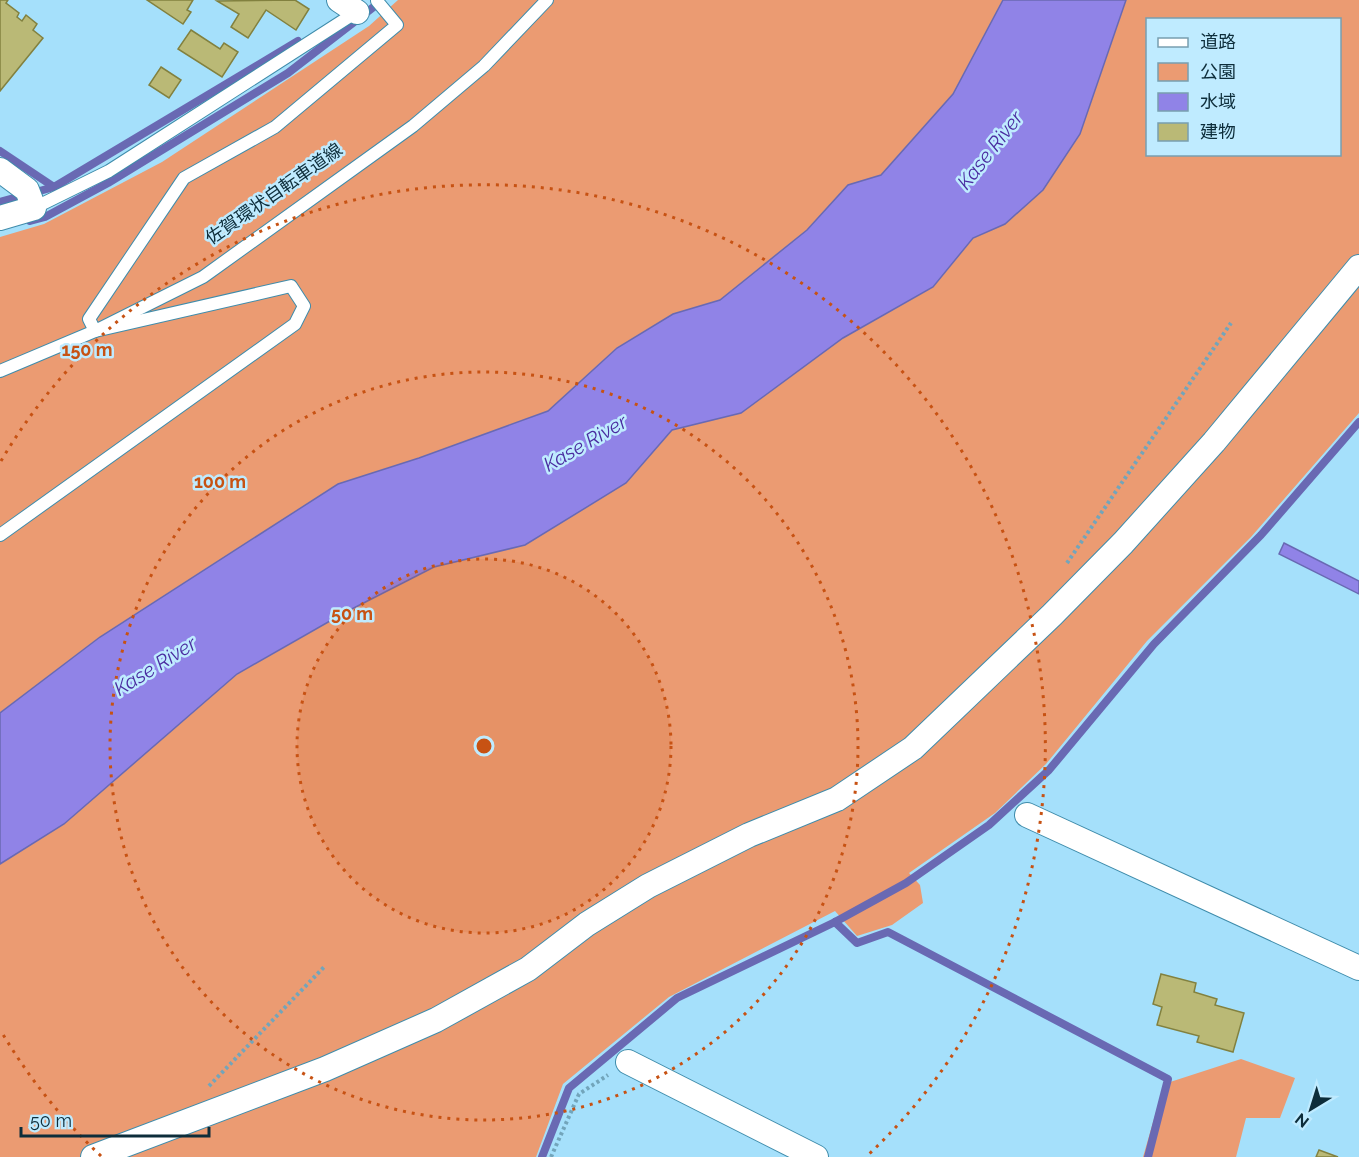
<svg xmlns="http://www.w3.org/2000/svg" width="1359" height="1157" font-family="Raleway,'Noto Sans JP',sans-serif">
<rect width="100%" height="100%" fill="#a5e0fb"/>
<g fill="#eb9b72" fill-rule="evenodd">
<path d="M 398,0 L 1003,0 L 953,94 L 881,175 L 848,185 L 807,230 L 720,300 L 673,314 L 617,348 L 548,411 L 419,458 L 338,484 L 100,637 L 0,713 L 0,237 L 44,224 L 162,162 L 369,26 Z"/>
<path d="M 1126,0 L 1359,0 L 1359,413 L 1251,537 L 1147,641 L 1046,764 L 995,813 L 909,873 L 920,885 L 923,903 L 892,925 L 857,936 L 835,911 L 669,997 L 563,1084 L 536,1157 L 0,1157 L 0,864 L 64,824 L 237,674 L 344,613 L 434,567 L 525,545 L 626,483 L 672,430 L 741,413 L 843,338 L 933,287 L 973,238 L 1005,224 L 1080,134 ZM 1148,20 L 1340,20 L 1340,154 L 1148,154 Z"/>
<path d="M 1241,1059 L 1295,1078 L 1280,1118 L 1246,1118 L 1236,1157 L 1143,1157 L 1164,1084 Z"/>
</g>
<g fill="#9083e7" stroke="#6969b3" stroke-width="1.5">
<path d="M 1003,0 L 1126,0 L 1080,134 L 1043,190 L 1005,224 L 973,238 L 933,287 L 843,338 L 741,413 L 672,430 L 626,483 L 525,545 L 434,567 L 344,613 L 237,674 L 64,824 L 0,864 L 0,713 L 100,637 L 338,484 L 419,458 L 548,411 L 617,348 L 673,314 L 720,300 L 807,230 L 848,185 L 881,175 L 953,94 Z"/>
<path d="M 1284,543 L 1359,581 L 1359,594 L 1279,554 Z"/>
</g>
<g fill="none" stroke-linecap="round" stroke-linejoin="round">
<g stroke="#6969b3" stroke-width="8">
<path d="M 0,151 L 54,187"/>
<path d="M 0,202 L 54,187 L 298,41"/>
<path d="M 30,221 L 45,217 L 108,183 L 288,73 L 380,2"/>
<path d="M 835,922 L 857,943 L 888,932 L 1168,1079 L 1148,1157"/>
<path d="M 542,1157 L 569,1088 L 677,998 L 835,922 L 906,883 L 989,825 L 1049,770 L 1154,644 L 1261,535 L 1359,422"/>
</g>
</g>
<g fill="#bab976" stroke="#82813f" stroke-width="1.5">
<path d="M 0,0 L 8,0 L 6,3 L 19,13 L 17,17 L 22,21 L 26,15 L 37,24 L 33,30 L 43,38 L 0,91 Z"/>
<path d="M 147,0 L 193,0 L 187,10 L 191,12 L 183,24 Z"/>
<path d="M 295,0 L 309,9 L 296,30 L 266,10 L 248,38 L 231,27 L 239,14 L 217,1 Z"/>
<path d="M 191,30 L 220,49 L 224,43 L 238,52 L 222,77 L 178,49 Z"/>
<path d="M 161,67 L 181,80 L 169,98 L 149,85 Z"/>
<path d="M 1161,974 L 1196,983 L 1194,992 L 1217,999 L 1215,1005 L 1244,1013 L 1233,1052 L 1197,1042 L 1199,1036 L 1157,1025 L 1162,1007 L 1153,1004 Z"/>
<path d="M 1319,1150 L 1338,1157 L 1316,1157 Z"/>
</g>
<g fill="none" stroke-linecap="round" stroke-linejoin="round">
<defs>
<g id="lane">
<path d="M 34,208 L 109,171 L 358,11"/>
<path d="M 0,371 L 95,331 L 203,277 L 413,126 L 484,66 L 547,0"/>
<path d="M 0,535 L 295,324 L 304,306 L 291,286 L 95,331 L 89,319 L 184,178 L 275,127 L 397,25 L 377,1"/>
</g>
<g id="street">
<path d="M 339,0 L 357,12"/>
<path d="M 0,170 L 27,190 L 34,208 L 0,218"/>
<path d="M 1027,815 L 1359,968"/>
<path d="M 628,1062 L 816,1157"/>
<path d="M 93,1157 L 325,1069 L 436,1020 L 528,969 L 587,924 L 648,886 L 749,835 L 837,799 L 913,748 L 1052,615 L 1123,543 L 1214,442 L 1359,267"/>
</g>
</defs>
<use href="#lane" stroke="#3f8cab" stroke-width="14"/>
<use href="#street" stroke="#3f8cab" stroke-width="26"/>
<g stroke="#72a5bb" stroke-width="4" stroke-dasharray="3 3" stroke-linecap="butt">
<path d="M 1067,563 L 1231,323"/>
<path d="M 209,1086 L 325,966"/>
<path d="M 551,1157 L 579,1094 L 608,1075"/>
</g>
<use href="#lane" stroke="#fff" stroke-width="12"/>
<use href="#street" stroke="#fff" stroke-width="24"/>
</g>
<circle cx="484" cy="746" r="187" fill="#c75213" fill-opacity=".12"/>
<g fill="none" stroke="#c75213" stroke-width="3" stroke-dasharray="3 6">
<circle cx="484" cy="746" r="187"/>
<circle cx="484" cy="746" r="374"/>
<path d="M101 1156A561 561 0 0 1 1 1031M1 461A561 561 0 1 1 867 1156"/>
</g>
<g text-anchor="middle" stroke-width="5" stroke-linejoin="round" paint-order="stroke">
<g font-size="18" fill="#0d2d3a" stroke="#bfebff">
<text transform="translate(274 194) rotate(-35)" y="6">佐賀環状自転車道線</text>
</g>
<g font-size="20" font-style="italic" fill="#4a2ca0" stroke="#bfebff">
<text transform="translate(990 150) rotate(-52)" y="7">Kase River</text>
<text transform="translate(585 443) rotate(-30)" y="7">Kase River</text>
<text transform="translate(155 666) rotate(-32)" y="7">Kase River</text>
</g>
</g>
<circle cx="484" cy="746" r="9" fill="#c75213" stroke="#bfebff" stroke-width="3"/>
<g font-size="18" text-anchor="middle" font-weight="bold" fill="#c75213" stroke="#bfebff" stroke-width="5" stroke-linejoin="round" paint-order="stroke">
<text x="87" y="356">150 m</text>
<text x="220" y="488">100 m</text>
<text x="352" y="620">50 m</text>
</g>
<rect x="1146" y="18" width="195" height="138" fill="#bfebff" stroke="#789fb0" stroke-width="1.5"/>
<rect x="1158" y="38" width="30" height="9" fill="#ffffff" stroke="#789fb0" stroke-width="1.5"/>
<text x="1200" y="48" font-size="18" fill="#0d2d3a">道路</text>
<rect x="1158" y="63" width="30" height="18" fill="#eb9b72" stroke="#789fb0" stroke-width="1.5"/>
<text x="1200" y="78" font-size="18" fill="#0d2d3a">公園</text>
<rect x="1158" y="93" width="30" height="18" fill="#9083e7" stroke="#789fb0" stroke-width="1.5"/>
<text x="1200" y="108" font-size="18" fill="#0d2d3a">水域</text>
<rect x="1158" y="123" width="30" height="18" fill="#bab976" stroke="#789fb0" stroke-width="1.5"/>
<text x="1200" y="138" font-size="18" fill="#0d2d3a">建物</text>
<g transform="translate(1311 1109) rotate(218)" stroke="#bfebff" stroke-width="4.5" paint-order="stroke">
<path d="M0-4.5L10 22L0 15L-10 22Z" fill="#0d2d3a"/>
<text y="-9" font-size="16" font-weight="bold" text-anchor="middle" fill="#0d2d3a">N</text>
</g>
<path d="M21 1127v9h188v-9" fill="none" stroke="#0d2d3a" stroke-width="3"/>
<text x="30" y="1127" font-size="18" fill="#0d2d3a" stroke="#bfebff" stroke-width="4.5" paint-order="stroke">50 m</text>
</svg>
